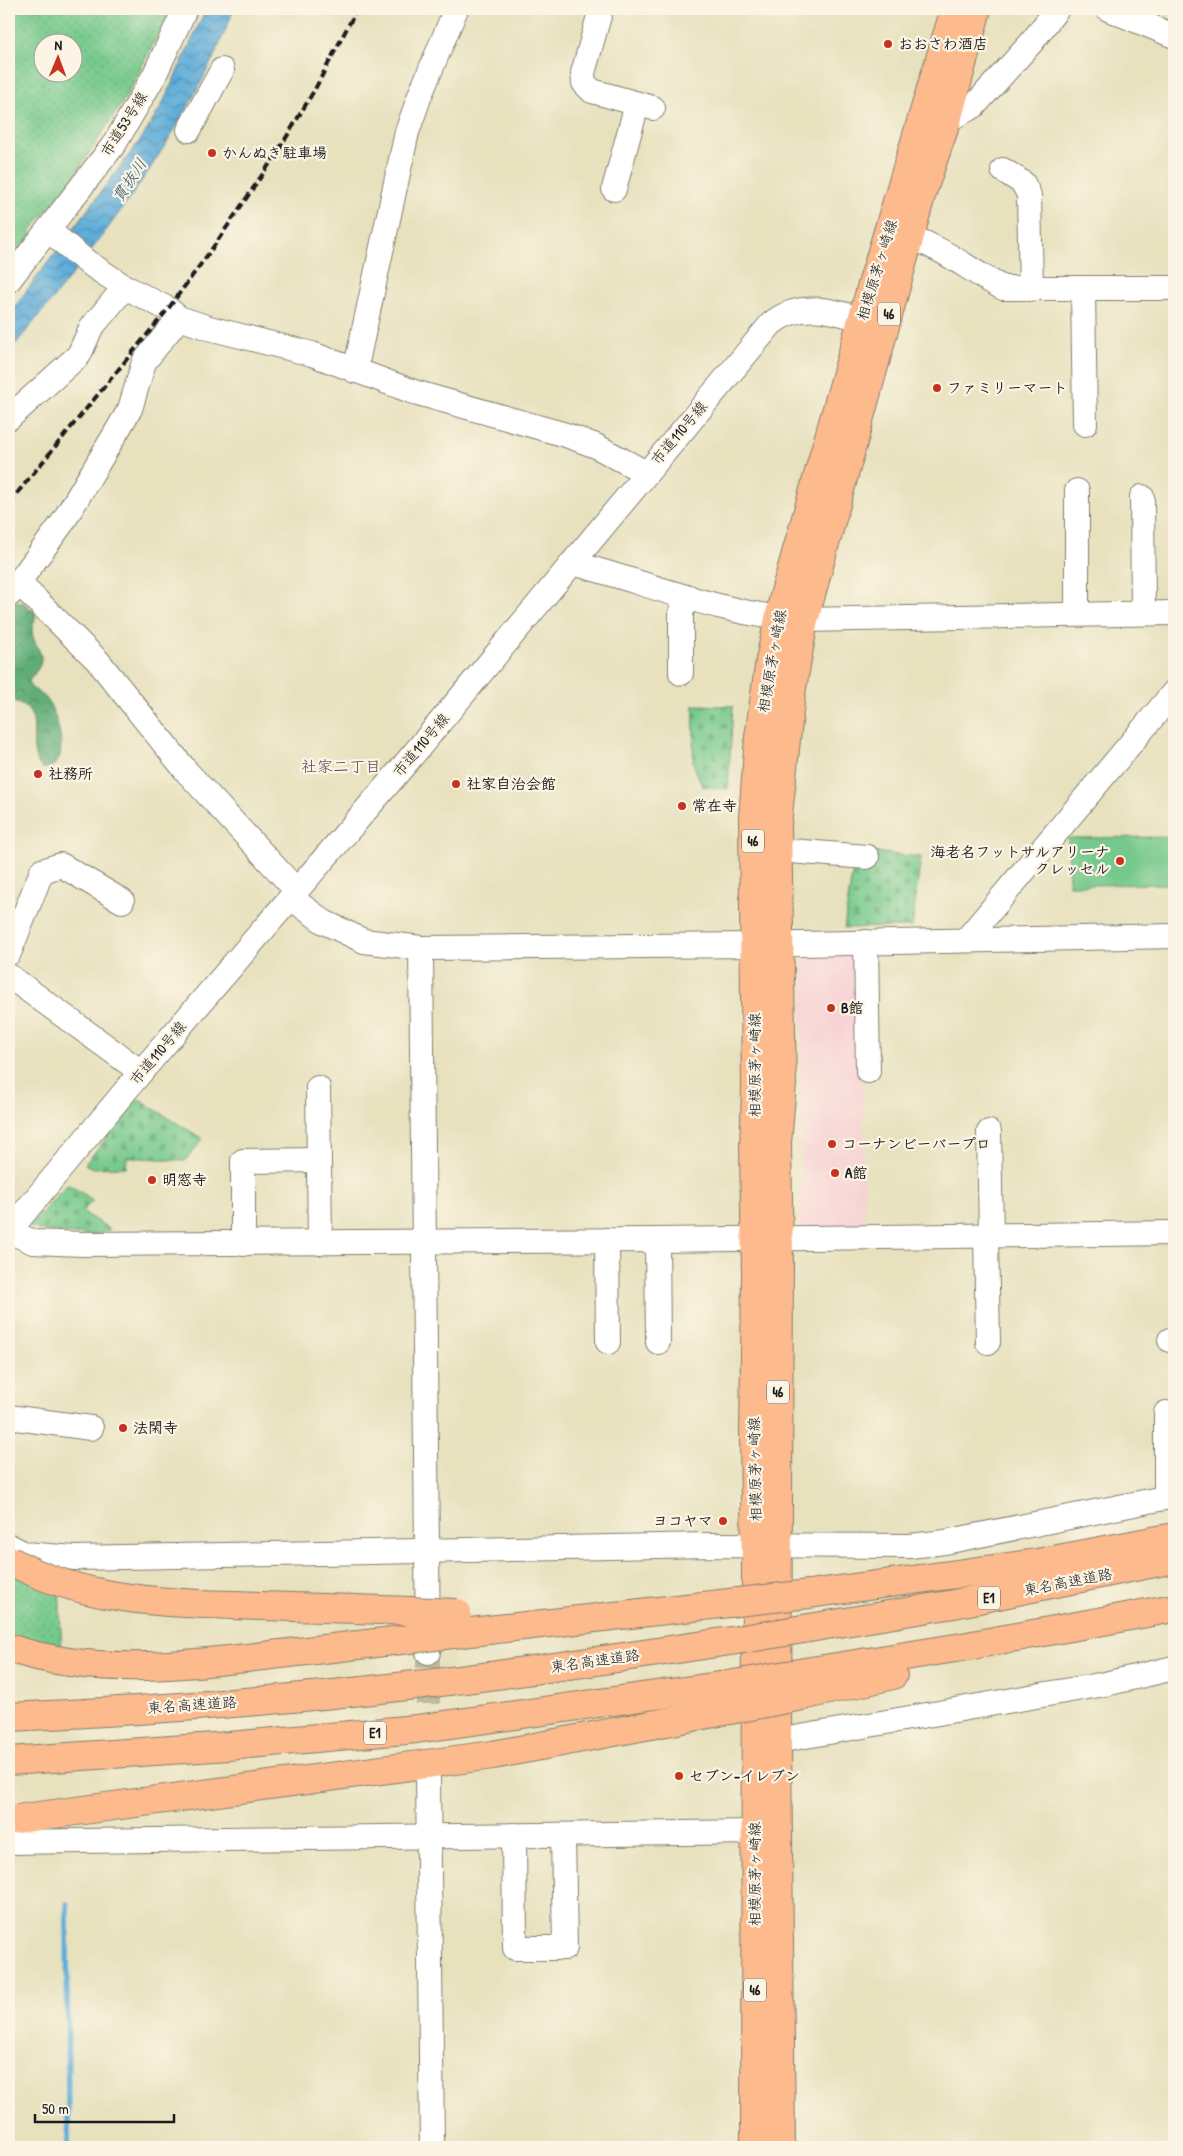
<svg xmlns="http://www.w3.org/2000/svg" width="1183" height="2156" font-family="'Patrick Hand','Klee One',sans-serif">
<defs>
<pattern id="forest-crowns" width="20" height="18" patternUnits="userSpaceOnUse" patternTransform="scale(1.25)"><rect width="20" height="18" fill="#60ad78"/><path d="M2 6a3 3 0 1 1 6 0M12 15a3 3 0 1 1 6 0" fill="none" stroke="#4e8c62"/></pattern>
<pattern id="cemetery-stones" width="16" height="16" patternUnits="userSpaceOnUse" patternTransform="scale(1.25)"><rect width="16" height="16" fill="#76c98c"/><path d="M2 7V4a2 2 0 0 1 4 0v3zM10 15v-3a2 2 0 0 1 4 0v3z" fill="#66ac78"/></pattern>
<pattern id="park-dots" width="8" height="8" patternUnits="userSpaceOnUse" patternTransform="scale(1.25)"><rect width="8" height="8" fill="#76c98c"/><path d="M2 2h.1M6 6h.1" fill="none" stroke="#66ac78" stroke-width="1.8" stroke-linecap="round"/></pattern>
<pattern id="water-waves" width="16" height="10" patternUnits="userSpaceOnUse" patternTransform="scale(1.25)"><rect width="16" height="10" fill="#5fadd9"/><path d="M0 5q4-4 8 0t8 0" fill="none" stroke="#4e8caf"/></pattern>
</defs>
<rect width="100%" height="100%" fill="#fcf5e5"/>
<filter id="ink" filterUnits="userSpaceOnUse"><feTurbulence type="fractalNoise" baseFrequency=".02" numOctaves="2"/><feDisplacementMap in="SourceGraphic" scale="10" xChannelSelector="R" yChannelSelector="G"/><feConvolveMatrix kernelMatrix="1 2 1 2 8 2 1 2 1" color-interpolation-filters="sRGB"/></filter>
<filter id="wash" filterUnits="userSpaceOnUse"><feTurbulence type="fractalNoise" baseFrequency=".0096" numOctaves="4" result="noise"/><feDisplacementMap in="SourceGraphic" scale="20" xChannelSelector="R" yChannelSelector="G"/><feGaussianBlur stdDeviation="1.12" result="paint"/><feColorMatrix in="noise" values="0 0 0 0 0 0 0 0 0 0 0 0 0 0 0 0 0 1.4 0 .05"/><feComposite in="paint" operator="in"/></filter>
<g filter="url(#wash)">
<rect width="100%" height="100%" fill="#e7e1be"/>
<path fill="#f7cfd3" d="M 860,949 L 865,1226 L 801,1228 L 802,953 Z"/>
<path fill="#76c98c" stroke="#497254" d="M 1171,837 L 1171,884 L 1069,885 L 1068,838 Z"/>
<path fill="url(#forest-crowns)" stroke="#3e644a" d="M 16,601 L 24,603 L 35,612 C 37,621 32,623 32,631 C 32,643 45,652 40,665 C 38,670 32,676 29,681 L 30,687 C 36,691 45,695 48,701 C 58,718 74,769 42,768 C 21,747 52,709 9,700 L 9,606 Z"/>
<g fill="url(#cemetery-stones)" stroke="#497254">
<path d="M 694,705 L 733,706 L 728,789 L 702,786 L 693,763 Z"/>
<path d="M 872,852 L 921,857 L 912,927 L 844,928 L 854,860 Z"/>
<path d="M 138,1099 L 203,1139 L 185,1161 L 127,1157 L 126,1167 L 92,1168 L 85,1164 Z"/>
<path d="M 68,1184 L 93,1200 L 82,1212 L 110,1229 L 97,1236 L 43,1231 L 29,1226 Z"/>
</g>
<g fill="url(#park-dots)" stroke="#497254" fill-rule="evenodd">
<path d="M 9,9 L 171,9 L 126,97 L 74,176 L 29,233 L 47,248 L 9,296 ZM 42,42 L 72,42 L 72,72 L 42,72 Z"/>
<path d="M 9,1554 L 59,1580 L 62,1660 L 9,1660 Z"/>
</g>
<path fill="url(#water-waves)" stroke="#3e647a" d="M 206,9 L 234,9 C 185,138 96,247 9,352 L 9,314 L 144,135 L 161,107 Z"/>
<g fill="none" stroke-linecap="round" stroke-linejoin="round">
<path stroke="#5fadd9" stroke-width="5.5" d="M 67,1904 L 68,2147"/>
</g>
</g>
<g filter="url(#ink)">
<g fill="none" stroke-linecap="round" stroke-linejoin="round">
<path stroke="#beba9e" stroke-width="24" stroke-dasharray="24 12" stroke-linecap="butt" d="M 428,1776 L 428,1652"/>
<defs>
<g id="minor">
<path d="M 601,9 L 583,73 L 584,83 L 592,91 L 653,108"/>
<path d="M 1108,9 L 1174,36"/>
<path d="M 947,120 L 974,106 L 1031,43 L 1057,9"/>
<path d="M 189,130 L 222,70"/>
<path d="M 1003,170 L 1023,183 L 1029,195 L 1031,289"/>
<path d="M 614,189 L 637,104"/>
<path d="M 48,230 L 87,262 L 125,287 L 168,309 L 179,318 L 209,328 L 312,354 L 414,392 L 566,435 L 596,446 L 646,473"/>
<path d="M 910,237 C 947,250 970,271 1003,288 L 1174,288"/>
<path d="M 9,280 L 115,143 L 154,76 L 185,9"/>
<path d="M 1083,289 L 1085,424"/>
<path d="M 355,371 L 407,132 L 420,95 L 456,9"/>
<path d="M 9,418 L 79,355 L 91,328 L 125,287"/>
<path d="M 1077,491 L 1077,614"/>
<path d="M 1142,497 L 1143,613"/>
<path d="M 572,563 C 649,583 725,616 804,620 L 1174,613"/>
<path d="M 19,583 L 98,661 L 187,772 L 297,891"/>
<path d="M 10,594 L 63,522 L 130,409 L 144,362 L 179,318"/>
<path d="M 681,673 L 681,612 L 689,597"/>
<path d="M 777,850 L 867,857"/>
<path d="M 291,898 L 324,922 L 364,941 L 421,948 L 756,945 L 1174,936"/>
<path d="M 966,940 L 1174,692"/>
<path d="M 866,942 L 868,1071"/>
<path d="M 421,948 L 428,1652"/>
<path d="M 9,953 L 42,871 L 61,865 L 122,901"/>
<path d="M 9,976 L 141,1072"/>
<path d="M 318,1088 L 320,1243"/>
<path d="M 989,1132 L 991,1235"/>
<path d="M 9,1231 L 141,1072 L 401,769 L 771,324 C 802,297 843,314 878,324"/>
<path d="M 9,1231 L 33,1242 L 83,1244 L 657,1240 L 1174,1233"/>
<path d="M 986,1236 L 988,1342"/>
<path d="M 607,1240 L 608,1342"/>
<path d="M 657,1240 L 658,1342"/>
<path d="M 243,1244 L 243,1161 L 319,1160"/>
<path d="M 1170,1340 L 1174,1340"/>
<path d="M 9,1417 L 91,1428"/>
<path d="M 1166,1498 L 1166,1413"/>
<path d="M 9,1546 L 25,1554 L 75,1558 L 708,1545 L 910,1546 L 945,1542 L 1174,1496"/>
<path d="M 777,1741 L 1105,1684 L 1174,1668"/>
<path d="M 428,1776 L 432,2147"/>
<path d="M 514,1835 L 515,1948 L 565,1948 L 563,1835"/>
<path d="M 9,1842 L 755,1832"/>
</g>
<g id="major">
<path d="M 755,2147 L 756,1568 L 754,1436 L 756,1273 L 754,1148 L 756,1089 L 753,818 L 759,737 L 770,660 L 784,596 L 871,288 L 955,9"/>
<path d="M 781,2147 L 777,1741 L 779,1256 L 777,1143 L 782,1084 L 777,824 L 791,693 L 804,620 L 922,192 L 947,120 L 977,9"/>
</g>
<g id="highway">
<path d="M 809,1594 L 1037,1563 L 1174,1537"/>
<path d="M 803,1629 L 954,1604 L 1174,1559"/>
<path d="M 453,1634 L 738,1602"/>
<path d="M 805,1672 L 962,1647 L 1174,1608"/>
<path d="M 807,1695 L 893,1675"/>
<path d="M 9,1717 C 144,1711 281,1701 415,1685 C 523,1673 630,1656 737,1640"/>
<path d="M 9,1761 L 229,1746 L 416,1729 L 740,1683"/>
<path d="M 9,1820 L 493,1755 L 740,1708"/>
</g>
</defs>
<use href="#minor" stroke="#827e6d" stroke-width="26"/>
<use href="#major" stroke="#827e6d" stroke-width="30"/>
<use href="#highway" stroke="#827e6d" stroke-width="30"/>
<use href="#minor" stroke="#fff" stroke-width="24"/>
<use href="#major" stroke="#fcba8d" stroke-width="28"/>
<use href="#highway" stroke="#fcba8d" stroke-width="28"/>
<path stroke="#1c1c1c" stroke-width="4" stroke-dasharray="8 4" stroke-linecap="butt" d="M 9,503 L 168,309 L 214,246 L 277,153 L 315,89 L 357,9"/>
<defs>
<g id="highway-bridge">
<path d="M 9,1560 C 87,1604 176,1603 263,1606 C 328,1608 392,1610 457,1613"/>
<path d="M 738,1602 L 809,1594"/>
<path d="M 737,1640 L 803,1629"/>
<path d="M 9,1648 C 95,1677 184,1665 272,1655 C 332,1648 393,1641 453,1634"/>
<path d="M 740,1683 L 805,1672"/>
<path d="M 740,1708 L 807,1695"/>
</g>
</defs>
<use href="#highway-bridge" stroke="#827e6d" stroke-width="30" stroke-linecap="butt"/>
<use href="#highway-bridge" stroke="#fcba8d" stroke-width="28"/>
</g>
</g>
<g fill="#c8321e" stroke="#fcf5e5" stroke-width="2">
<circle cx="888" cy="44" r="5"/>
<circle cx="212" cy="153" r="5"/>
<circle cx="937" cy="388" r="5"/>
<circle cx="38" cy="774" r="5"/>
<circle cx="456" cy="784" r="5"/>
<circle cx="682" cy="806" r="5"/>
<circle cx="1120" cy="861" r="5"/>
<circle cx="831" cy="1008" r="5"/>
<circle cx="832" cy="1144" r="5"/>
<circle cx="835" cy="1173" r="5"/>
<circle cx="152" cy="1180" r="5"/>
<circle cx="123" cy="1428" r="5"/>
<circle cx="723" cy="1521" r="5"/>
<circle cx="679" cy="1776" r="5"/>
</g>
<g text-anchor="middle" stroke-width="4.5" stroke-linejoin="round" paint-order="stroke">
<g fill="#fcf5e5" stroke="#5f5d58" stroke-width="1">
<rect x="878" y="302.5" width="22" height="23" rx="4"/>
<rect x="742" y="829.5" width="22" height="23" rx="4"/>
<rect x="767" y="1380.5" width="22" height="23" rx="4"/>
<rect x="978" y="1586.5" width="22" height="23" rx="4"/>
<rect x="364" y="1721.5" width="22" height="23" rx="4"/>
<rect x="744" y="1978.5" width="22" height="23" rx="4"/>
</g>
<g font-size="14" font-weight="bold" fill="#1c1c1c">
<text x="889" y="319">46</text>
<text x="753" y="846">46</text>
<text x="778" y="1397">46</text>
<text x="989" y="1603">E1</text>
<text x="375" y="1738">E1</text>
<text x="755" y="1995">46</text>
</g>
<g font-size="15" font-weight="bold" fill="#1c1c1c" stroke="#fcf5e5" text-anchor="start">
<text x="898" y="49">おおさわ酒店</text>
<text x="222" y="158">かんぬき駐車場</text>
<text x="947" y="393">ファミリーマート</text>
<text x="48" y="779">社務所</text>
<text x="466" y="789">社家自治会館</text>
<text x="692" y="811">常在寺</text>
<text x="1110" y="857" text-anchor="end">海老名フットサルアリーナ<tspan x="1110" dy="17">クレッセル</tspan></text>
<text x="841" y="1013">B館</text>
<text x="842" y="1149">コーナンビーバープロ</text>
<text x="845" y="1178">A館</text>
<text x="162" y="1185">明窓寺</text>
<text x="133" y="1433">法閑寺</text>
<text x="713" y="1526" text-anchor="end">ヨコヤマ</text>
<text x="689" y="1781">セブン-イレブン</text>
</g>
<g font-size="15" fill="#1c1c1c" stroke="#fcf5e5">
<text transform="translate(124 124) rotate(-58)" y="5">市道53号線</text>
<text transform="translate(877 270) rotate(-73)" y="5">相模原茅ヶ崎線</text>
<text transform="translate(679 433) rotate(-50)" y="5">市道110号線</text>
<text transform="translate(772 661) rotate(-80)" y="5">相模原茅ヶ崎線</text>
<text transform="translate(421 745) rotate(-50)" y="5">市道110号線</text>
<text transform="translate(158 1053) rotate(-50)" y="5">市道110号線</text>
<text transform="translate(755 1065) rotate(-90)" y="5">相模原茅ヶ崎線</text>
<text transform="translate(755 1469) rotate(-91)" y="5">相模原茅ヶ崎線</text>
<text transform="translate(1068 1582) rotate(-11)" y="5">東名高速道路</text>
<text transform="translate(595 1661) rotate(-8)" y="5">東名高速道路</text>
<text transform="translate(192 1705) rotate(-4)" y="5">東名高速道路</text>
<text transform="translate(755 1874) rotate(-90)" y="5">相模原茅ヶ崎線</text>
</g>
<g font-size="16" font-style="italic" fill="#375668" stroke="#fcf5e5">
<text transform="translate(129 180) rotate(-57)" y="6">貫抜川</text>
</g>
<g font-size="16" fill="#5a4453" stroke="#fcf5e5">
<text x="341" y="772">社家二丁目</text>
</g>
</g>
<rect width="1183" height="2156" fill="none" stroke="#fcf5e5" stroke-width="30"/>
<g transform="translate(58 58) rotate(1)"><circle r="24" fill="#fcf5e5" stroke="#a29e95"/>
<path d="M0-4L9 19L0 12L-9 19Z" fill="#c8321e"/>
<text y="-8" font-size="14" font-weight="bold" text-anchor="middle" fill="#1c1c1c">N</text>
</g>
<path d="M35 2114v8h139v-8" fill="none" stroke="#1c1c1c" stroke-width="2.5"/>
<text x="42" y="2114" font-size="15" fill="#1c1c1c" stroke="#fcf5e5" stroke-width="4" paint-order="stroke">50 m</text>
</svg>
